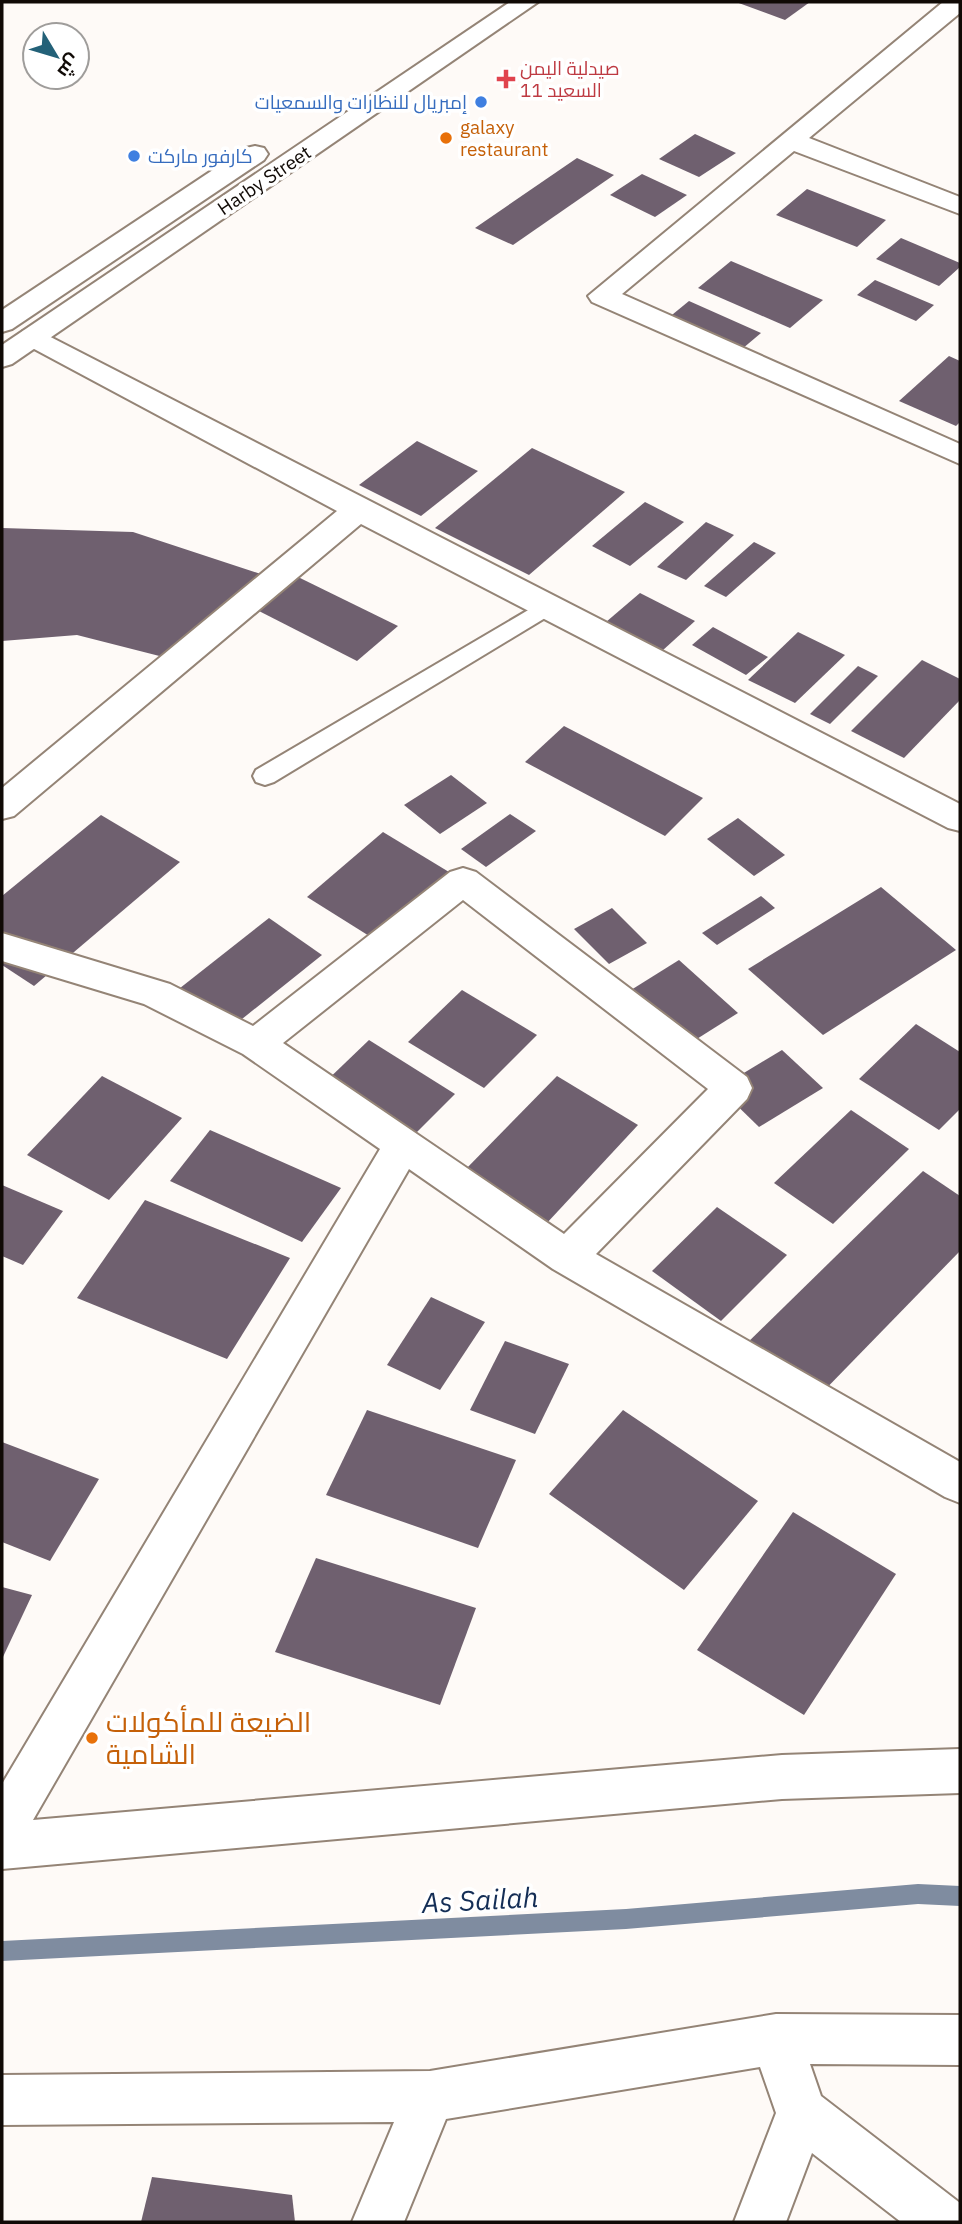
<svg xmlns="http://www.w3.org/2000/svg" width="962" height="2224" font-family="'IBM Plex Sans',Cairo,sans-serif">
<rect width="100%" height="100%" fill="#fefaf7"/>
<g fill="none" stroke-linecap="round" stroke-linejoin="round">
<path fill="#7f8ca0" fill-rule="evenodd" d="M 918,1884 L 960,1886 L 960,1906 L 918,1904 L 626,1929 L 2,1961 L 2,1941 L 626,1909 Z"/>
</g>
<g fill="#6f606f">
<path d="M 736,2 L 810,2 L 785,20 Z"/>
<path d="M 695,134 L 736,153 L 699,177 L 659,159 Z"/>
<path d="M 577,158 L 614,175 L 513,245 L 475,228 Z"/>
<path d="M 642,174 L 687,195 L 655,217 L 610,195 Z"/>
<path d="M 807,189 L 886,220 L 857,247 L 776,215 Z"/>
<path d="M 901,238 L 960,263 L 960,267 L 939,286 L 876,259 Z"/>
<path d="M 731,261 L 823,300 L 790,328 L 698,288 Z"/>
<path d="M 875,280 L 934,305 L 916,321 L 857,295 Z"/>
<path d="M 689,301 L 761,333 L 729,360 L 656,328 Z"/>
<path d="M 949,356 L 960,361 L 960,422 L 956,426 L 899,401 Z"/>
<path d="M 417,441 L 478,471 L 421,516 L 359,485 Z"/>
<path d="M 532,448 L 625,492 L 529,575 L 435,528 Z"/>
<path d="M 645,502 L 684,522 L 630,566 L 592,546 Z"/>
<path d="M 706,522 L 734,535 L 686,580 L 657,567 Z"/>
<path d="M 2,528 L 133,532 L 270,577 L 183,662 L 77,635 L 2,641 Z"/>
<path d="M 754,542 L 776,553 L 726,597 L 704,586 Z"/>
<path d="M 298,577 L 398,626 L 357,661 L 257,610 Z"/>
<path d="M 640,593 L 695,621 L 662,651 L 606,622 Z"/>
<path d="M 713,627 L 768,657 L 746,675 L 692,645 Z"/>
<path d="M 798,632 L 845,655 L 795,703 L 748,680 Z"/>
<path d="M 922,660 L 960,679 L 960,700 L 904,758 L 851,731 Z"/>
<path d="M 858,666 L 878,676 L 830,724 L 810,714 Z"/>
<path d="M 564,726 L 703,798 L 665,836 L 525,762 Z"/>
<path d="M 451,775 L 487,803 L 440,834 L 404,805 Z"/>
<path d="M 510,814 L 536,831 L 486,867 L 461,849 Z"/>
<path d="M 101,815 L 180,862 L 34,986 L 2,965 L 2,896 Z"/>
<path d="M 738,818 L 785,855 L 754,876 L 707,839 Z"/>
<path d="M 383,832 L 449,872 L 374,939 L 307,897 Z"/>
<path d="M 881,887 L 956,950 L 823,1035 L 748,969 Z"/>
<path d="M 761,896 L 775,908 L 717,945 L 702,933 Z"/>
<path d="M 612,908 L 647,943 L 609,964 L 574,929 Z"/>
<path d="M 269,918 L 322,955 L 227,1031 L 175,992 Z"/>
<path d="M 679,960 L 738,1013 L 673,1054 L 615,1000 Z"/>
<path d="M 462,990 L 537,1035 L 484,1088 L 408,1042 Z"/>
<path d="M 916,1024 L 960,1052 L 960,1109 L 939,1130 L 859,1079 Z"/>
<path d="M 369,1040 L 455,1094 L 406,1143 L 319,1088 Z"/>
<path d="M 782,1050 L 823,1088 L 759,1127 L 719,1088 Z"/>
<path d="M 102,1076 L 182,1118 L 109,1200 L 27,1155 Z"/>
<path d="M 557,1076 L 638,1125 L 546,1224 L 463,1172 Z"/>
<path d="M 851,1110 L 909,1149 L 833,1224 L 774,1183 Z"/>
<path d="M 210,1130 L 341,1188 L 302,1242 L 170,1181 Z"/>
<path d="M 923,1171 L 960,1196 L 960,1251 L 813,1402 L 741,1349 Z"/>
<path d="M 2,1185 L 63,1211 L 23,1265 L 2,1256 Z"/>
<path d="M 145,1200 L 290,1258 L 227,1359 L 77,1298 Z"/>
<path d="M 717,1207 L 787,1255 L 721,1321 L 652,1271 Z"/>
<path d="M 431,1297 L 485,1322 L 440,1390 L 387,1365 Z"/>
<path d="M 505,1341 L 569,1364 L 535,1434 L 470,1410 Z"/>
<path d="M 367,1410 L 516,1460 L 478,1548 L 326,1495 Z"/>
<path d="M 623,1410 L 758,1501 L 684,1590 L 549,1494 Z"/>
<path d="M 2,1442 L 99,1479 L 50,1561 L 2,1542 Z"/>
<path d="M 793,1512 L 896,1574 L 804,1715 L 697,1650 Z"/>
<path d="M 316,1558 L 476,1608 L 440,1705 L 275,1652 Z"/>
<path d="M 2,1587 L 32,1595 L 2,1659 Z"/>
<path d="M 152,2177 L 292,2195 L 295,2222 L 141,2222 Z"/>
</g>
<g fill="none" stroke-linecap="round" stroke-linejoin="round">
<defs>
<path id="lane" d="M 547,599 L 555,602 L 559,607 L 555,612 L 274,782 L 265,785 L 256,782 L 253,776 L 256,770 Z"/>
<g id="street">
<path d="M 943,2 L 960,2 L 960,13 L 809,138 L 960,197 L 960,214 L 794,151 L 622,294 L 960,444 L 960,464 L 592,302 L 588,296 Z"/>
<path d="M 33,328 L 960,804 L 960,831 L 948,828 L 361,524 L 14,816 L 2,819 L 2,788 L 337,511 L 23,343 L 19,337 L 23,331 Z"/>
<path d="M 463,868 L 476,872 L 747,1077 L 752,1088 L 747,1099 L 596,1254 L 960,1462 L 960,1503 L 945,1497 L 553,1269 L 409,1169 L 33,1820 L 782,1755 L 960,1749 L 960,1793 L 782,1799 L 2,1869 L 2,1784 L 380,1149 L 243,1054 L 144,1004 L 2,961 L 2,933 L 170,984 L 253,1026 L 450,872 ZM 463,900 L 708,1089 L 564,1234 L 283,1043 Z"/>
<path d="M 776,2014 L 960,2015 L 960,2065 L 810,2064 L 821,2096 L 960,2203 L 960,2222 L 901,2222 L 812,2153 L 786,2222 L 734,2222 L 776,2113 L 760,2067 L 446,2119 L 404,2222 L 352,2222 L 394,2122 L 2,2125 L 2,2075 L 430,2071 Z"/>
</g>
<g id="secondary">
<path d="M 510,2 L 538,2 L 12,364 L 2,367 L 2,345 Z"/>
<path d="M 255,146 L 264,148 L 268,154 L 264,160 L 12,329 L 2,332 L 2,310 L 246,148 Z"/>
</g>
</defs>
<use href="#lane" stroke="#948476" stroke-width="4"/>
<use href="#street" stroke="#948476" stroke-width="4"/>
<use href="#secondary" stroke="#948476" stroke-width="4"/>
<use href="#lane" fill="#fff" fill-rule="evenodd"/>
<use href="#street" fill="#fff" fill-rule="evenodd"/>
<use href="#secondary" fill="#fff" fill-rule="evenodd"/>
</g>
<path fill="#e0444e" stroke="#fff" stroke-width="2.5" d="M502.5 68.5h7v7h7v7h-7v7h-7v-7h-7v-7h7z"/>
<g fill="#3f7fe0" stroke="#fff" stroke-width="2.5">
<circle cx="481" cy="102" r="7"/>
<circle cx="134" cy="156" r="7"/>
</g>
<g fill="#e8710a" stroke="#fff" stroke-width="2.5">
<circle cx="446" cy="138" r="7"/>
<circle cx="92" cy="1738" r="7"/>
</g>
<g text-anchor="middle" stroke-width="7" stroke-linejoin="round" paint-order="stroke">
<g font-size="19" fill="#be3a42" stroke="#fff" text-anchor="start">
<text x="520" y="75">صيدلية اليمن<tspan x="520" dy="22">السعيد 11</tspan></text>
</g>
<g font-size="19" fill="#366cbe" stroke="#fff" text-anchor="end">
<text x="467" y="109">إمبريال للنظارات والسمعيات</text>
<text x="148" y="163" text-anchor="start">كارفور ماركت</text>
</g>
<g font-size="19" fill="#c56008" stroke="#fff" text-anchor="start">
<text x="460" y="134">galaxy<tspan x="460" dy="22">restaurant</tspan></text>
</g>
<g font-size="19" fill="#100a06" stroke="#fff">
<text transform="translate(264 180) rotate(-34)" y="7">Harby Street</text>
</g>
<g font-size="28" fill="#c56008" stroke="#fff" text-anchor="start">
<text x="106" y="1732">الضيعة للمأكولات<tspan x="106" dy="32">الشامية</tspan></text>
</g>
<g font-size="28" font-style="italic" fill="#142e56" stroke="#fff">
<text transform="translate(480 1900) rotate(-3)" y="10">As Sailah</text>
</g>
</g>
<rect width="962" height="2224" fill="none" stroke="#100a06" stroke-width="7"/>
<g transform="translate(56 56) rotate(128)"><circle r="33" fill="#ffffff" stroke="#9f9d9b" stroke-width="2"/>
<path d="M0-5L12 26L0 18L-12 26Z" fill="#236178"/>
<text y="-10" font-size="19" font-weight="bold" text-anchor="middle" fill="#100a06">ش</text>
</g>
</svg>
